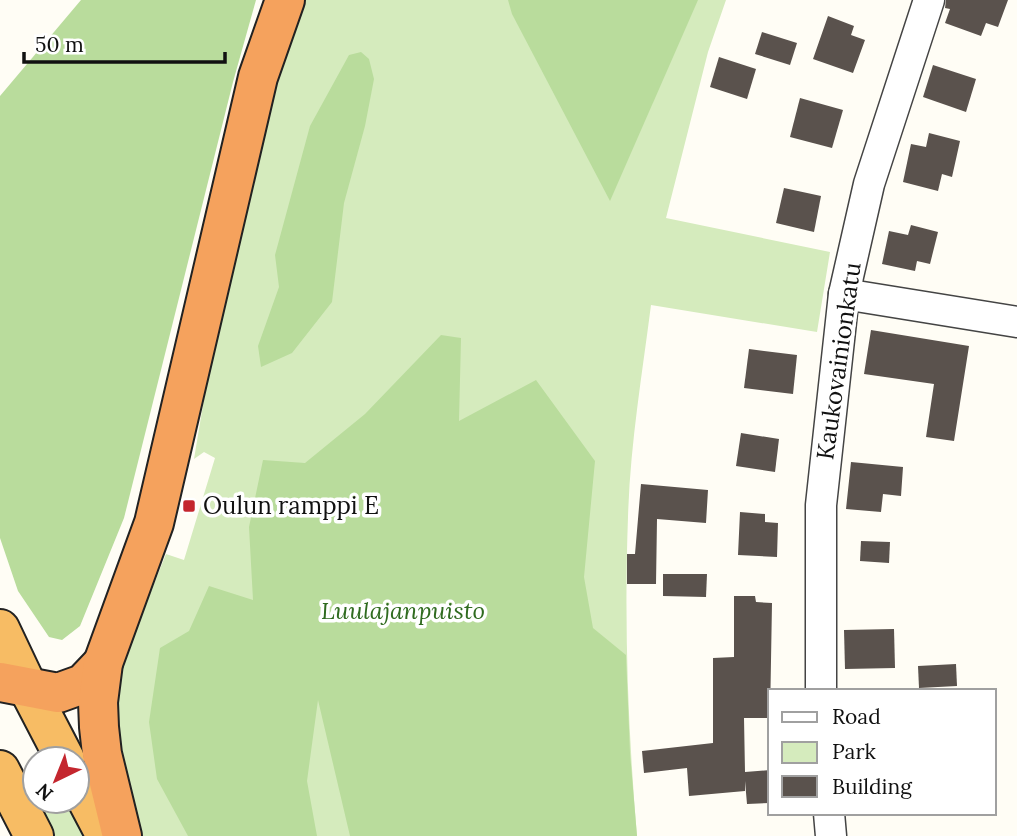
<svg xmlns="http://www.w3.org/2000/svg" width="1017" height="836" font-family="Lora,serif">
<rect width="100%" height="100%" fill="#fffdf5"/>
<g fill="#d5ebbd">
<path d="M 302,0 L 726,0 L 708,52 L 666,218 L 830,252 L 817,332 L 651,305 C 642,375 630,446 628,517 C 624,624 628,730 637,836 L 143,836 L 130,809 L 114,751 L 117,676 L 166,554 L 184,560 L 215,458 L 204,452 L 194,459 L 220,303 L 273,83 Z"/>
<path d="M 35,801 L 67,801 L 85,836 L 54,836 Z"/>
</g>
<g fill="#b9dc9c">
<path d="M 81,0 L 256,0 L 233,82 L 124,518 L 80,626 L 62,640 L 49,637 L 18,591 L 0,538 L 0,96 Z"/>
<path d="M 508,0 L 698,0 L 610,201 L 512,14 Z"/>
<path d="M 361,52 L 369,59 L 374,79 L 365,126 L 344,203 L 332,302 L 292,353 L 261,367 L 258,346 L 279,287 L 275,255 L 310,126 L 349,55 Z"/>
<path d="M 441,335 L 461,338 L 459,421 L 536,380 L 595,461 L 584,577 L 593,628 L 626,655 L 630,753 L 637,836 L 350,836 L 318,700 L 307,781 L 317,836 L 188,836 L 157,779 L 149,722 L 160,648 L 189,631 L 209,586 L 253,600 L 249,527 L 263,460 L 305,463 L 365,414 Z"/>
</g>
<g fill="#5a524d">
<path d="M 946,0 L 1008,0 L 998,27 L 986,23 L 981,36 L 945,23 L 950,9 L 945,8 Z"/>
<path d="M 828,16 L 854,26 L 851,35 L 865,40 L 853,73 L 813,59 Z"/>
<path d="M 762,32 L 797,43 L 790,65 L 755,54 Z"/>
<path d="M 719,57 L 756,69 L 747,99 L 710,87 Z"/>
<path d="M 933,65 L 976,79 L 966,112 L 923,97 Z"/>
<path d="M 800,98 L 843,110 L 832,148 L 790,137 Z"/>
<path d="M 929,133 L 960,141 L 952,177 L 942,174 L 938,191 L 903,182 L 911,144 L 926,147 Z"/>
<path d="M 784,188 L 821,196 L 814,232 L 776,223 Z"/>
<path d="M 911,225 L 938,232 L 930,264 L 917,261 L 915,271 L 882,264 L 889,231 L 908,235 Z"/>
<path d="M 871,330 L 969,346 L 954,441 L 926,437 L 934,384 L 864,374 Z"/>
<path d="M 749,349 L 797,355 L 793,394 L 744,388 Z"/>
<path d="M 741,433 L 779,439 L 775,472 L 736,466 Z"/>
<path d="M 851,462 L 903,467 L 901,496 L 883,494 L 881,512 L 846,509 Z"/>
<path d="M 641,484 L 708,490 L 706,523 L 657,519 L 656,584 L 627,584 L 627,554 L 635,554 Z"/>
<path d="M 740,512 L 765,514 L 765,522 L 778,523 L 777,557 L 738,555 Z"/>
<path d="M 861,541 L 890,542 L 889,563 L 860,561 Z"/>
<path d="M 663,574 L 707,574 L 706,597 L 663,596 Z"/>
<path d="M 734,596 L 755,596 L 756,602 L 772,603 L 770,718 L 744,718 L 745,772 L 770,770 L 770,803 L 747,804 L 745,781 L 745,791 L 689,796 L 687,768 L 644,773 L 642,751 L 713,743 L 713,658 L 734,657 Z"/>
<path d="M 894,629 L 895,668 L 845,669 L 844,630 Z"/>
<path d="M 956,664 L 957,686 L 919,688 L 918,666 Z"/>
</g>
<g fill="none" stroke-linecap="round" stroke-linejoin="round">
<defs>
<g id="minor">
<path d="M 844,294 L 1017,322"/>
<path d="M 821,691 L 821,505 L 844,294 L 869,184 L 929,0"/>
<path d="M 829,813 L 831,836"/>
</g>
<g id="trunk">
<path d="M 0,629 L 27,686 L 65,759"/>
<path d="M 0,770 L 34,836"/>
<path d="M 77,781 L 106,836"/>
</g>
<g id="motorway">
<path d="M 0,682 L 58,693 L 83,684 L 103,663"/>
<path d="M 122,836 L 102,754 L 99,727 L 98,702 L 103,663 L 154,523 L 258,77 L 285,0"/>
</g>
</defs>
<use href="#minor" stroke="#444" stroke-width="33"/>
<use href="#trunk" stroke="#222" stroke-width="42"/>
<use href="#motorway" stroke="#222" stroke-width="42"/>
<use href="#minor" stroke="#fff" stroke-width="30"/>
<use href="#trunk" stroke="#f7bc64" stroke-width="38"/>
<use href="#motorway" stroke="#f5a25d" stroke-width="38"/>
</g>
<rect fill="#c4262e" stroke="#fff" stroke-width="2.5" x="182" y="499" width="14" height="14" rx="3.5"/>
<g text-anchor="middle" stroke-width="7" stroke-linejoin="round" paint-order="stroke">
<g font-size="24" fill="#111" stroke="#fff">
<text transform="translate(839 361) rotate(-82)" y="8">Kaukovainionkatu</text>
</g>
<g font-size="24" fill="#111" stroke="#fff" text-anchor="start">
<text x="203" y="514">Oulun ramppi E</text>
</g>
<g font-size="24" font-style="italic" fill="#2f6b1f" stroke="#fff">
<text x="403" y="619">Luulajanpuisto</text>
</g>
</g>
<rect x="768" y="689" width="228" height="126" fill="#ffffff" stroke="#a0a0a0" stroke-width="2"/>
<rect x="782" y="712" width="35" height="10" fill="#ffffff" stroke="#a0a0a0" stroke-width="2"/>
<text x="832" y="724" font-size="21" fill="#111111">Road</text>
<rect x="782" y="742" width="35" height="21" fill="#d5ebbd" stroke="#a0a0a0" stroke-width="2"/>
<text x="832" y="759" font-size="21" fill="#111111">Park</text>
<rect x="782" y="776" width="35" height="21" fill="#5a524d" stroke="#a0a0a0" stroke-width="2"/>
<text x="832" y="794" font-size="21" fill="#111111">Building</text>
<g transform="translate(56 780) rotate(223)"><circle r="33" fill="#ffffff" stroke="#a0a0a0" stroke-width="2"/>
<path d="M0-5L12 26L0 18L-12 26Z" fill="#c4262e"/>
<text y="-10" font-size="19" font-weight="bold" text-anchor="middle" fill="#111111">N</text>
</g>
<path d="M24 52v10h201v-10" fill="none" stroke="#111111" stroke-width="3.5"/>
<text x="35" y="52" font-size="21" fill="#111111" stroke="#ffffff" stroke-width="5" paint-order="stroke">50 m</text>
</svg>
